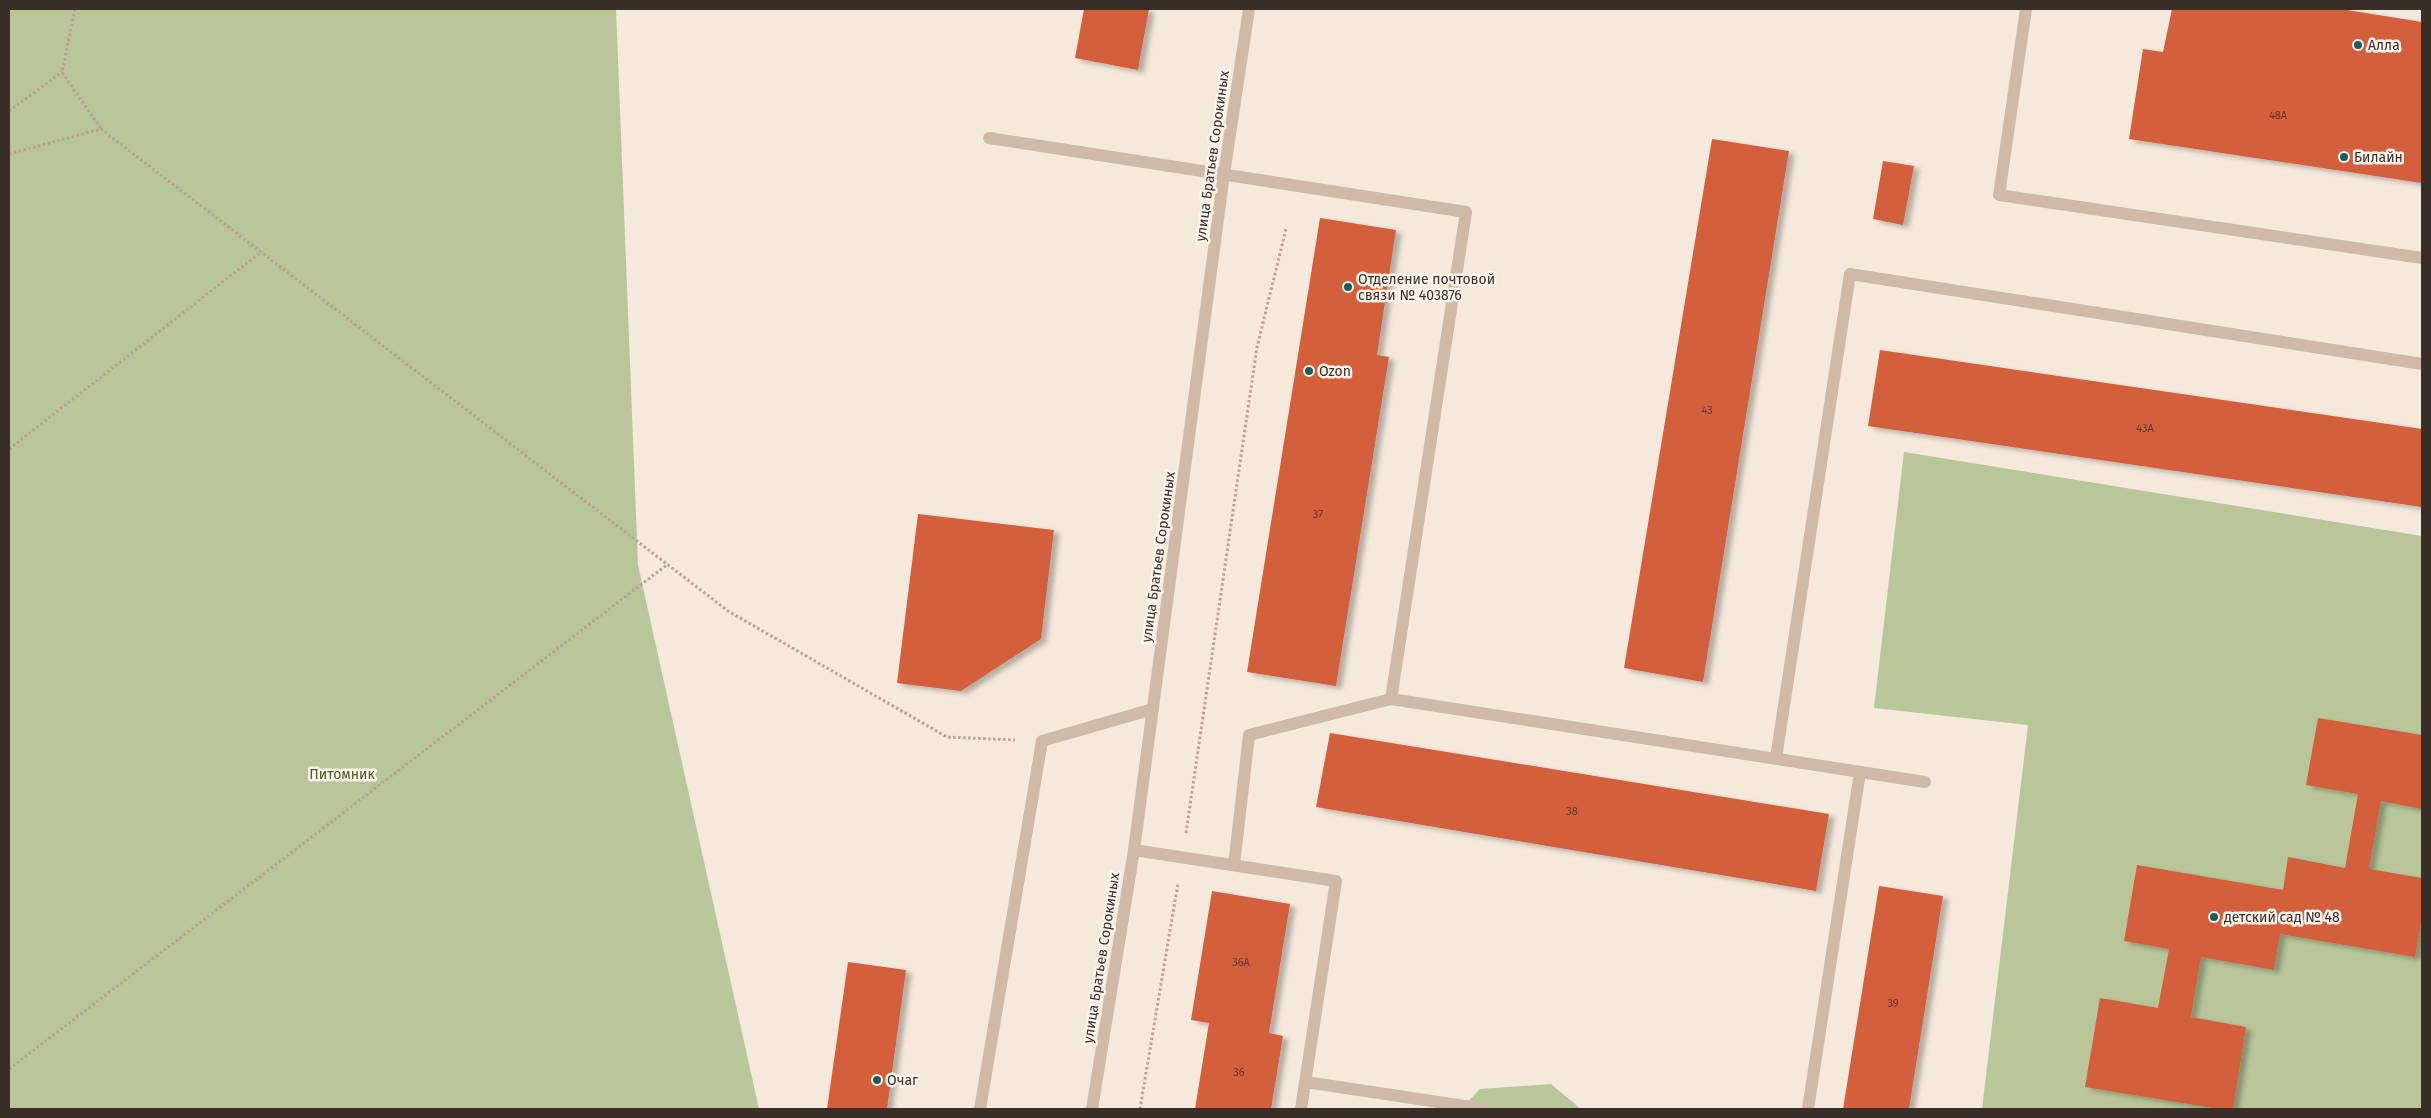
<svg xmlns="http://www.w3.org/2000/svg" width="2431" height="1118" font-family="'Fira Sans',sans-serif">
<defs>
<filter id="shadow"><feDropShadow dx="5.5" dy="3" stdDeviation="2.5" flood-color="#0004"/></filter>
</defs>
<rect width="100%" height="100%" fill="#f5e9dc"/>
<g fill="#b8c69a">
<path d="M 9,9 L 616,9 L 638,565 L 759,1109 L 9,1109 Z"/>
<path d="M 1904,452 L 2422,536 L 2422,1109 L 1982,1109 L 2028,725 L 1874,708 Z"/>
<path d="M 1551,1084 L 1581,1109 L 1461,1109 L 1480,1089 Z"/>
</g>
<g fill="#d35f3c" filter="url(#shadow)">
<path d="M 1084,9 L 1149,9 L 1138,70 L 1075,58 Z"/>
<path d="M 2172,9 L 2341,9 L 2422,22 L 2422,183 L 2129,139 L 2143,49 L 2163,52 Z"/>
<path d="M 1712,139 L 1789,151 L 1703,682 L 1624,668 Z"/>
<path d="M 1883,161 L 1914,166 L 1903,225 L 1873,219 Z"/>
<path d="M 1320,218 L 1396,230 L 1377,355 L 1389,357 L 1336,686 L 1247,672 Z"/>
<path d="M 1880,350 L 2422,429 L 2422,507 L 1868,426 Z"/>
<path d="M 918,514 L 1054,530 L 1041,639 L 961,691 L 897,683 Z"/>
<path d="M 2318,718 L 2422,735 L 2422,809 L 2381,801 L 2369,869 L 2422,878 L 2422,918 L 2415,957 L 2280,934 L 2274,970 L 2201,957 L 2191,1017 L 2246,1027 L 2233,1109 L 2219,1109 L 2085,1087 L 2100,998 L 2158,1008 L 2169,949 L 2124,941 L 2137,865 L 2283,890 L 2288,857 L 2345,868 L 2358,794 L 2306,785 Z"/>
<path d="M 1330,733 L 1829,814 L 1816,891 L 1316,807 Z"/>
<path d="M 1879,886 L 1943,896 L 1909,1109 L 1843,1109 Z"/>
<path d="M 1212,891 L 1290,904 L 1269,1033 L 1283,1036 L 1271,1109 L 1195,1109 L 1209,1023 L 1191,1020 Z"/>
<path d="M 848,962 L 906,970 L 887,1109 L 827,1109 Z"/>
</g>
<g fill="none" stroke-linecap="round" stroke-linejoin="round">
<g stroke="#bba290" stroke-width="3" stroke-dasharray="2.5 2.5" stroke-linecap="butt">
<path d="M 75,9 L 62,72 L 101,129"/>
<path d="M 9,111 L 62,72"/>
<path d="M 9,154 L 101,129 L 728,611 L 947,737 L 1015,740"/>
<path d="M 9,449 L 261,252"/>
<path d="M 1186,833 L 1257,347 L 1286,229"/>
<path d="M 9,1069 L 668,564"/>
<path d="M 1140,1109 L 1178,883"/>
</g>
<g stroke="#cfb9a7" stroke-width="12">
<path d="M 2026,9 L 1999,195 L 2422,258"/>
<path d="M 989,138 L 1466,212 L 1391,699 L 1925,782"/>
<path d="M 1776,758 L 1850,274 L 2422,364"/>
<path d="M 1134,850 L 1336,881 L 1301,1109"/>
<path d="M 1234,865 L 1249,735 L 1391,699"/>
<path d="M 1306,1082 L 1484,1109"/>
<path d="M 980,1109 L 1042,741 L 1153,709"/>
<path d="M 1092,1109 L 1134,850 L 1224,174 L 1249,9"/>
<path d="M 1808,1109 L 1860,772"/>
</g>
</g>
<g fill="#185d61" stroke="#fcf3ea" stroke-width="2">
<circle cx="2358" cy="45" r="5"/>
<circle cx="2344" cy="157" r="5"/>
<circle cx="1348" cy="287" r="5"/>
<circle cx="1309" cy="371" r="5"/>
<circle cx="2214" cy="917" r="5"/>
<circle cx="877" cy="1080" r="5"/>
</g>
<g text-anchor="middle" stroke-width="5" stroke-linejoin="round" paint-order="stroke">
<g font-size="11" fill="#603a2d">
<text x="2278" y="119">48А</text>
<text x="1707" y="414">43</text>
<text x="2145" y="432">43А</text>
<text x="1318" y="518">37</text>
<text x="1572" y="815">38</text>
<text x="1241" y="966">36А</text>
<text x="1893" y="1007">39</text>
<text x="1239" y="1076">36</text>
</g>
<g font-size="14" fill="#3a2e28" stroke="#fcf3ea" text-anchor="start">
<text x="2368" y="50">Алла</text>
<text x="2354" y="162">Билайн</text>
<text x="1358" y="284">Отделение почтовой<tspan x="1358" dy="16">связи № 403876</tspan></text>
<text x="1319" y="376">Ozon</text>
<text x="2224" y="922">детский сад № 48</text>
<text x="887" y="1085">Очаг</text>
</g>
<g font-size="14" fill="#3a2e28" stroke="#fcf3ea">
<text transform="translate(1212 156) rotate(-82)" y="5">улица Братьев Сорокиных</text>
<text transform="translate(1158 557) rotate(-82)" y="5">улица Братьев Сорокиных</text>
<text transform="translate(1101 958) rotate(-81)" y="5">улица Братьев Сорокиных</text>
</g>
<g font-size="14" fill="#4a5c29" stroke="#fcf3ea">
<text x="342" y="779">Питомник</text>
</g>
</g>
<rect width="2431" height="1118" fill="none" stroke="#3a2e28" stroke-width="20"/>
</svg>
